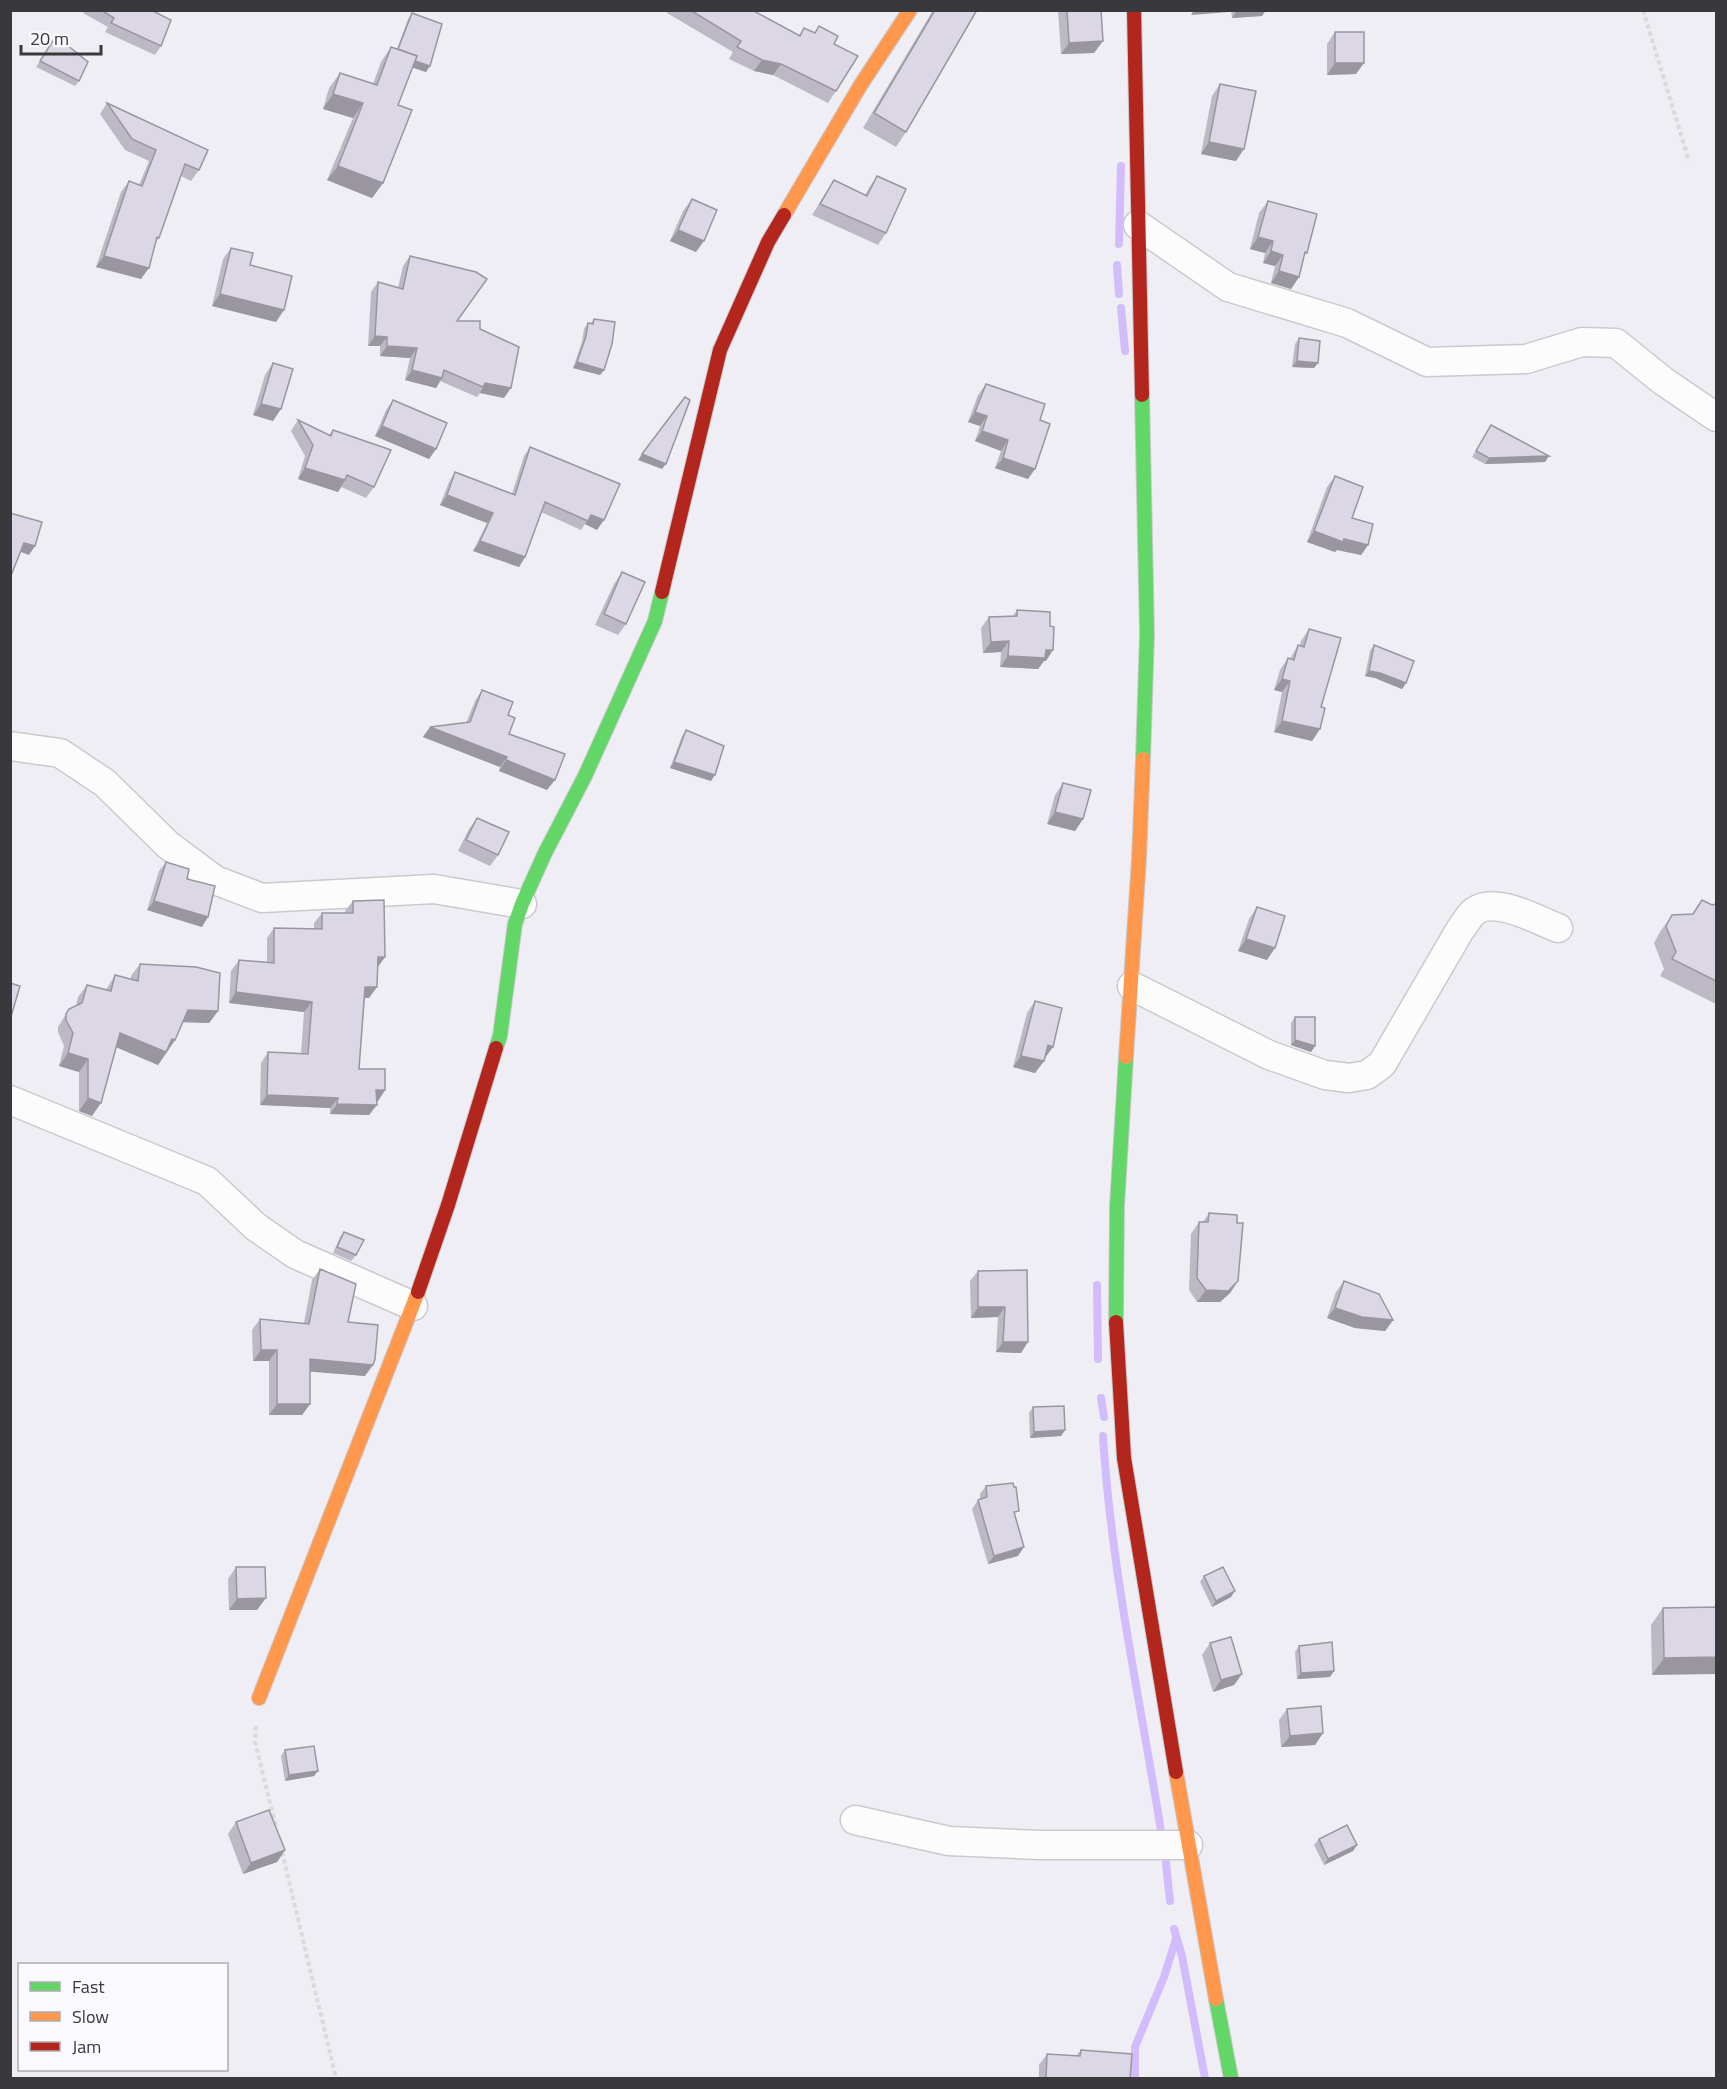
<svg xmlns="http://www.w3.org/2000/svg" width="1727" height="2089" font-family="'Titillium Web',sans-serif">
<rect width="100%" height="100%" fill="#efeef4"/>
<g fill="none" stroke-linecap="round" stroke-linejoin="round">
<g stroke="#d3bcfb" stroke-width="8">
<path d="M 1119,244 L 1121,166"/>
<path d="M 1117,265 L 1119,294"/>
<path d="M 1121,308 L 1125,351"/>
<path d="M 1097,1285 L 1098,1359"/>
<path d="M 1101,1398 L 1104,1417"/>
<path d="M 1103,1436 C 1111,1568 1140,1699 1161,1831"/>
<path d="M 1166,1863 L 1170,1901"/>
<path d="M 1174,1929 L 1182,1956 L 1205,2078"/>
<path d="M 1135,2078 L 1135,2047 L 1164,1977 L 1176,1939"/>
</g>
<defs>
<g id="street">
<path d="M 1138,225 L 1228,287 L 1347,323 L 1427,362 L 1526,359 L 1582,342 L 1616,343 L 1663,381 L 1716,417"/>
<path d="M 10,746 L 60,753 L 105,783 L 168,845 L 215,880 L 262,898 L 434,889 L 522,904"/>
<path d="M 1132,986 L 1269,1055 L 1325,1075 L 1349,1078 L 1367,1075 L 1382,1064 L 1460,930 C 1465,924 1469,915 1475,911 C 1496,896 1537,920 1558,928"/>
<path d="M 10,1100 L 207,1181 L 256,1227 L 295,1254 L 413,1306"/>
<path d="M 855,1820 L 949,1841 L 1040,1845 L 1188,1845"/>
</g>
<g id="fast">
<path d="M 1142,395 L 1147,634 L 1143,759"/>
<path d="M 496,1048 L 500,1036 L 515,924 L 522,904 L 545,853 L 585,776 L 655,621 L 662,592"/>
<path d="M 1116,1322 L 1117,1206 L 1126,1057"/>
<path d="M 1216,1999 L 1231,2078"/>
</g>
<g id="slow">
<path d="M 784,215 L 860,86 L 910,10"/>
<path d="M 1126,1057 L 1139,859 L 1143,759"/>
<path d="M 259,1698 L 418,1292"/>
<path d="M 1176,1772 L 1216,1999"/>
</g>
<g id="jam">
<path d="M 1134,10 L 1142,395"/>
<path d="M 662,592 L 720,350 L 768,242 L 784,215"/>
<path d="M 418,1292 L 448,1205 L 496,1048"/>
<path d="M 1116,1322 L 1124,1458 L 1176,1772"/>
</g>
</defs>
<use href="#street" stroke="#cac9ce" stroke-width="31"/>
<use href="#fast" stroke="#cac9ce" stroke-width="16"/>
<use href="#slow" stroke="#cac9ce" stroke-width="16"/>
<use href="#jam" stroke="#cac9ce" stroke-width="16"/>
<g stroke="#dadadb" stroke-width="4" stroke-dasharray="4.5 3" stroke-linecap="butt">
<path d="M 1643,10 L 1689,161"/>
<path d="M 256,1726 L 255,1742 L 276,1827"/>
<path d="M 282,1852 L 336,2078"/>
</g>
<use href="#street" stroke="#fdfcfd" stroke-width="28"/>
<use href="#fast" stroke="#63d668" stroke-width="14"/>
<use href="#slow" stroke="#ff974d" stroke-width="14"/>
<use href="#jam" stroke="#b3261e" stroke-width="14"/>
</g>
<g fill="#bcb9c4">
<path d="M 85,10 L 151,10 L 161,46 L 155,55 L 105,32 L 108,27 L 83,13 Z"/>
<path d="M 668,10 L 752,10 L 799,35 L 804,28 L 814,33 L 819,26 L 834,44 L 836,91 L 828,103 L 773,75 L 754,71 L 729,59 L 733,52 L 667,13 Z"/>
<path d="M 933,10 L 977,10 L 906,132 L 896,147 L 863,128 Z"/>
<path d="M 1058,10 L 1101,10 L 1094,53 L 1061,54 Z"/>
<path d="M 1231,10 L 1266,10 L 1262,16 L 1232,18 Z"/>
<path d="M 412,13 L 426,72 L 412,67 L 398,105 L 383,183 L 372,198 L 327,180 L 353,118 L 323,109 L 329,88 L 340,73 L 373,84 L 381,62 L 391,47 L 397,49 L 408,19 Z"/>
<path d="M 1335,32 L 1356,74 L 1327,75 L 1327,44 Z"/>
<path d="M 56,36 L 79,81 L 75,86 L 36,67 Z"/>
<path d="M 1220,84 L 1236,161 L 1201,154 L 1212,96 Z"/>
<path d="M 107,103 L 199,170 L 191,181 L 181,176 L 159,238 L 155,243 L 141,279 L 96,267 L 121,192 L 129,181 L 139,185 L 149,161 L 125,150 L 100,114 Z"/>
<path d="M 877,176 L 886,233 L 878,245 L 812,215 L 834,180 L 865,195 L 869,188 Z"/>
<path d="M 692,199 L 696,252 L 670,241 L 683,211 Z"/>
<path d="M 1268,201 L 1307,253 L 1304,256 L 1299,277 L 1291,289 L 1271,283 L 1275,266 L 1263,263 L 1265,253 L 1250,249 L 1259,213 Z"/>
<path d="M 231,248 L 250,265 L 276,322 L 212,306 L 223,259 Z"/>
<path d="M 410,256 L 457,321 L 480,329 L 504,398 L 480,393 L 477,397 L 440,381 L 436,388 L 405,380 L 410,358 L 380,356 L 380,346 L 368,346 L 371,292 L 378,282 L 398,288 L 403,266 Z"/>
<path d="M 594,319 L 604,370 L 600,375 L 573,368 L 582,342 L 584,329 L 588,323 L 591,323 Z"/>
<path d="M 1299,338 L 1318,363 L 1314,368 L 1292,367 L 1295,344 Z"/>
<path d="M 273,363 L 273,421 L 253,415 L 265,375 Z"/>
<path d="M 986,384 L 1040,420 L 1028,479 L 995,468 L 1001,451 L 975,441 L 980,426 L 968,422 L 978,395 Z"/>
<path d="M 393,400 L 436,449 L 429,459 L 375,436 L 386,410 Z"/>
<path d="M 298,420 L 329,435 L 333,430 L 374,487 L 366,498 L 341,487 L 338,492 L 298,479 L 305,456 L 291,431 Z"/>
<path d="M 1491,425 L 1545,462 L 1485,464 L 1472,457 Z"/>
<path d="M 530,447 L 597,530 L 585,524 L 581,530 L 541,512 L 525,557 L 519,567 L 473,551 L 487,523 L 440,505 L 449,482 L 455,472 L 512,494 L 524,456 Z"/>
<path d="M 1335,476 L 1352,518 L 1368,545 L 1361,555 L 1337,550 L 1335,552 L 1307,542 L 1327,487 Z"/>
<path d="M 622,572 L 626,624 L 618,635 L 595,625 L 614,584 Z"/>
<path d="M 1017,610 L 1046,661 L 1044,661 L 1038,669 L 1000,667 L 1001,652 L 983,653 L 981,628 L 989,617 L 1013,616 Z"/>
<path d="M 1309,629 L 1321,707 L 1320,729 L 1312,741 L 1274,732 L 1282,692 L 1274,690 L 1280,670 L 1288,658 L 1290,659 L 1298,645 L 1300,645 L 1301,641 Z"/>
<path d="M 1374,645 L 1406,683 L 1402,689 L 1375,678 L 1365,676 L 1370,651 Z"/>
<path d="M 482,690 L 508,715 L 509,734 L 547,790 L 499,771 L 500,767 L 423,737 L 430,727 L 466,723 L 475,701 Z"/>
<path d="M 686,730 L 711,781 L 670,768 L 682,736 Z"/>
<path d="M 1063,783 L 1083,819 L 1075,831 L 1047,824 L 1055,795 Z"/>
<path d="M 477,818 L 498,855 L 490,866 L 458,851 L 469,829 Z"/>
<path d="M 166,862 L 187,879 L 202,927 L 147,910 L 159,871 Z"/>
<path d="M 1702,900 L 1712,905 L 1716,904 L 1716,1004 L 1660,976 L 1664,969 L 1654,943 L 1660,932 L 1672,915 L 1692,914 Z"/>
<path d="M 353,901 L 377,967 L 369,998 L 365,998 L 359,1069 L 385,1090 L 378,1101 L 377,1101 L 369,1115 L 330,1114 L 330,1108 L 260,1105 L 261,1063 L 268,1052 L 301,1053 L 304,1012 L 229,1003 L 231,971 L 239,960 L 267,962 L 267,938 L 274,928 L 314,929 L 314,923 L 322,913 L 346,913 L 345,911 Z"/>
<path d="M 1257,907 L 1267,960 L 1238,951 L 1249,919 Z"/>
<path d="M 140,964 L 218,1011 L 209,1023 L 183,1022 L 175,1040 L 158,1065 L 116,1047 L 92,1116 L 79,1111 L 79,1072 L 59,1066 L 64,1046 L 58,1032 L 58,1027 L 69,1009 L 76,1006 L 78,997 L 87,985 L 106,990 L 115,975 L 131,979 L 131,976 Z"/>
<path d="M 1035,1001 L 1044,1061 L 1035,1073 L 1013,1067 L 1027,1013 Z"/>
<path d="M 1295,1017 L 1315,1046 L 1311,1052 L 1291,1045 L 1291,1023 Z"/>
<path d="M 1209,1213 L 1238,1281 L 1230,1293 L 1220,1302 L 1197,1302 L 1189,1290 L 1191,1234 L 1199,1222 L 1203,1222 Z"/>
<path d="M 344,1232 L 356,1255 L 351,1261 L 333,1253 L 340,1237 Z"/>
<path d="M 320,1269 L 348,1322 L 365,1376 L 310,1371 L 310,1404 L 302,1415 L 269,1415 L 269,1361 L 253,1361 L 252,1330 L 260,1319 L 304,1323 L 312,1280 Z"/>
<path d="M 1027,1270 L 1021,1353 L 996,1352 L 998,1317 L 971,1318 L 970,1281 L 978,1271 Z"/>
<path d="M 1344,1281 L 1393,1320 L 1385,1331 L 1355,1328 L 1327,1318 L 1336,1292 Z"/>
<path d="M 1033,1407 L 1065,1430 L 1061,1436 L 1030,1438 L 1029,1413 Z"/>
<path d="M 986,1486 L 1015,1517 L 1018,1556 L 988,1564 L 972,1509 L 978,1500 L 980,1499 L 980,1494 Z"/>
<path d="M 236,1567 L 257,1610 L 229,1610 L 228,1579 Z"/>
<path d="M 1204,1576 L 1231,1597 L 1212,1607 L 1200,1582 Z"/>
<path d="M 1716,1607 L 1652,1675 L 1651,1625 L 1663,1608 Z"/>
<path d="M 1210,1643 L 1242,1674 L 1234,1685 L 1213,1692 L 1202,1655 Z"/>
<path d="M 1299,1646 L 1330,1677 L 1297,1679 L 1295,1652 Z"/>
<path d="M 1287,1709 L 1323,1733 L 1315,1745 L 1281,1747 L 1279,1720 Z"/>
<path d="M 285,1750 L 314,1776 L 285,1781 L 281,1756 Z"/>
<path d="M 236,1822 L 285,1850 L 277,1862 L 243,1874 L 228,1834 Z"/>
<path d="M 1319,1839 L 1357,1845 L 1353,1851 L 1324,1865 L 1314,1845 Z"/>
<path d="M 1081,2050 L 1130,2079 L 1039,2079 L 1039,2065 L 1047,2054 L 1076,2056 Z"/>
</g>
<g fill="#9996a0">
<path d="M 1194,10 L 1230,10 L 1229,12 L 1191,15 Z"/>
<path d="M 1237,10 L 1266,10 L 1262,16 L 1232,18 Z"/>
<path d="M 1103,41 L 1094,53 L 1061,54 L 1069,43 Z"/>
<path d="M 396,55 L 430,66 L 426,72 L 392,61 Z"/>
<path d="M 762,60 L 781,64 L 773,75 L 754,71 Z"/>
<path d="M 1335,63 L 1364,63 L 1356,74 L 1327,75 Z"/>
<path d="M 333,94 L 363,103 L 353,118 L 323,109 Z"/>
<path d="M 1209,142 L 1244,149 L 1236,161 L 1201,154 Z"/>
<path d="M 338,166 L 383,183 L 372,198 L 327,180 Z"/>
<path d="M 678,230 L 704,241 L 696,252 L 670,241 Z"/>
<path d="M 1258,237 L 1273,241 L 1265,253 L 1250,249 Z"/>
<path d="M 1271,251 L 1283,255 L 1275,266 L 1263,263 Z"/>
<path d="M 104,256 L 149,268 L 141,279 L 96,267 Z"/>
<path d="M 1279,271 L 1299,277 L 1291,289 L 1271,283 Z"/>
<path d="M 220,294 L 284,310 L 276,322 L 212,306 Z"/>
<path d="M 375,336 L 387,337 L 380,346 L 368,346 Z"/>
<path d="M 387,346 L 417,348 L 410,358 L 380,356 Z"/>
<path d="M 1297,361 L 1318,363 L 1314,368 L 1292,367 Z"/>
<path d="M 577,362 L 604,370 L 600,375 L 573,368 Z"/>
<path d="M 412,370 L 442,378 L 436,388 L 405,380 Z"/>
<path d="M 485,383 L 511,388 L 504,398 L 480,393 Z"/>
<path d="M 261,404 L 281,409 L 273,421 L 253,415 Z"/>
<path d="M 975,412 L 987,416 L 980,426 L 968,422 Z"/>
<path d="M 382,426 L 436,449 L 429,459 L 375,436 Z"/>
<path d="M 982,431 L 1008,440 L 1001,451 L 975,441 Z"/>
<path d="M 642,454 L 666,464 L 662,469 L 638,460 Z"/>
<path d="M 1549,456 L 1545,462 L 1485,464 L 1489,458 Z"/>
<path d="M 1003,458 L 1035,469 L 1028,479 L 995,468 Z"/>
<path d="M 305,468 L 345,480 L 338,492 L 298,479 Z"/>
<path d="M 447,495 L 493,513 L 487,523 L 440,505 Z"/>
<path d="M 591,515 L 604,520 L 597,530 L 585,524 Z"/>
<path d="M 1314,531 L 1368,545 L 1361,555 L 1337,550 L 1335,552 L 1307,542 Z"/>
<path d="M 480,541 L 525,557 L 519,567 L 473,551 Z"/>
<path d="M 24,543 L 35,546 L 29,555 L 18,551 Z"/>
<path d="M 1009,641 L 1001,652 L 983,653 L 991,642 Z"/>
<path d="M 1046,650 L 1053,650 L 1046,661 L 1044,661 L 1038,669 L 1000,667 L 1008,656 Z"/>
<path d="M 1369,671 L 1380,673 L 1406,683 L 1402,689 L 1375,678 L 1365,676 Z"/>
<path d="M 1282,679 L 1290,681 L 1282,692 L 1274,690 Z"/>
<path d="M 1282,721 L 1320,729 L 1312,741 L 1274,732 Z"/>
<path d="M 430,727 L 507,757 L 500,767 L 423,737 Z"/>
<path d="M 506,760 L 555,780 L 547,790 L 499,771 Z"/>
<path d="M 674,762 L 715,775 L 711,781 L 670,768 Z"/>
<path d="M 1055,812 L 1083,819 L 1075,831 L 1047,824 Z"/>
<path d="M 154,901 L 208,917 L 202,927 L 147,910 Z"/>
<path d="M 1246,939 L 1275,948 L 1267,960 L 1238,951 Z"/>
<path d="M 378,957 L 385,957 L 378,967 Z"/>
<path d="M 365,987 L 377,987 L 369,998 L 358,997 Z"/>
<path d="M 236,992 L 312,1002 L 304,1012 L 229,1003 Z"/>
<path d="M 188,1010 L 218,1011 L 209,1023 L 179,1022 Z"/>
<path d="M 120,1033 L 172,1039 L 175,1040 L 158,1065 L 111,1045 Z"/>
<path d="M 1295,1040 L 1315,1046 L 1311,1052 L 1291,1045 Z"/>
<path d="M 1048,1045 L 1053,1047 L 1045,1058 Z"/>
<path d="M 68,1053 L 88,1059 L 79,1072 L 59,1066 Z"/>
<path d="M 1021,1056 L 1044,1061 L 1035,1073 L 1013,1067 Z"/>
<path d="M 376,1090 L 385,1090 L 378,1101 L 369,1101 Z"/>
<path d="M 267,1095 L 338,1098 L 330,1108 L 260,1105 Z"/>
<path d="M 88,1098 L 101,1103 L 92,1116 L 79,1111 Z"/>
<path d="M 337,1104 L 377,1105 L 369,1115 L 330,1114 Z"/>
<path d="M 1238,1281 L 1230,1293 L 1220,1302 L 1197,1302 L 1206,1290 Z"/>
<path d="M 978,1307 L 1005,1307 L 998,1317 L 971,1318 Z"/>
<path d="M 1335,1308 L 1393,1320 L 1385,1331 L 1355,1328 L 1327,1318 Z"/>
<path d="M 1003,1342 L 1028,1342 L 1021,1353 L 996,1352 Z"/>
<path d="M 261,1350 L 277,1350 L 269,1361 L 253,1361 Z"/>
<path d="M 310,1359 L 373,1365 L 365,1376 L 302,1371 Z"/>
<path d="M 277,1404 L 310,1404 L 302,1415 L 269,1415 Z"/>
<path d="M 1065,1430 L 1061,1436 L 1030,1438 L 1034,1432 Z"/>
<path d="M 1024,1547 L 1018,1556 L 988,1564 L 994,1556 Z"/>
<path d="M 1235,1591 L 1231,1597 L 1212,1607 L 1216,1601 Z"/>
<path d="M 266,1598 L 257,1610 L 229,1610 L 237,1599 Z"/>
<path d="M 1716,1657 L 1716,1674 L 1652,1675 L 1664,1658 Z"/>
<path d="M 1334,1671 L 1330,1677 L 1297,1679 L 1301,1673 Z"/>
<path d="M 1242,1674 L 1234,1685 L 1213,1692 L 1221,1680 Z"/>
<path d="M 1323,1733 L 1315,1745 L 1281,1747 L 1290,1736 Z"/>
<path d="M 318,1771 L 314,1776 L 285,1781 L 289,1775 Z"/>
<path d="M 1357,1845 L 1353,1851 L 1324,1865 L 1328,1859 Z"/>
<path d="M 285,1850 L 277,1862 L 243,1874 L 251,1863 Z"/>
</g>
<g fill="#dbd7e4" stroke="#9996a0" stroke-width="1.5">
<path d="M 101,10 L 151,10 L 171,20 L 161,46 L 111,23 L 114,18 Z"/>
<path d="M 690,10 L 752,10 L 800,36 L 804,28 L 815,33 L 819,26 L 838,36 L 834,44 L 858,56 L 836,91 L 781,64 L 762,60 L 737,47 L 741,41 Z"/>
<path d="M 935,10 L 977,10 L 906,132 L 874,113 Z"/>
<path d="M 1067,10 L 1101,10 L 1103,41 L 1069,43 Z"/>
<path d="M 412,13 L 442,24 L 430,66 L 415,61 L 417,56 L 398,49 Z"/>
<rect x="1335" y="32" width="29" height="31"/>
<path d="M 56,36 L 88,62 L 79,81 L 40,61 Z"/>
<path d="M 391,47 L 417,56 L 398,105 L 412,110 L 383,183 L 338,166 L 363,103 L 333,94 L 340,73 L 377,85 Z"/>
<path d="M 1220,84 L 1256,91 L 1244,149 L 1209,142 Z"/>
<path d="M 107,103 L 208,150 L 199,170 L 185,164 L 159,238 L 157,237 L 149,268 L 104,256 L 129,181 L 142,186 L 156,150 L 132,139 Z"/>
<path d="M 877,176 L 906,189 L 886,233 L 820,204 L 834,180 L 867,196 Z"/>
<path d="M 692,199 L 717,210 L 704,241 L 678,230 Z"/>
<path d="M 1268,201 L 1317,214 L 1307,253 L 1305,252 L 1299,277 L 1279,271 L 1283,255 L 1271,251 L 1273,241 L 1258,237 Z"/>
<path d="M 231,248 L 253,253 L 250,265 L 292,276 L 284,310 L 220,294 Z"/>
<path d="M 410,256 L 476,272 L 487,279 L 457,321 L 480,321 L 480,329 L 519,347 L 511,388 L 485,383 L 483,387 L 444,370 L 442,378 L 412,370 L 417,348 L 387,346 L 387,337 L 375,336 L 378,282 L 403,289 Z"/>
<path d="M 594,319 L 615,322 L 612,344 L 604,370 L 577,362 L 586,336 L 588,323 L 593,324 Z"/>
<path d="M 1299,338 L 1320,341 L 1318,363 L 1297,361 Z"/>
<path d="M 273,363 L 293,369 L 281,409 L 261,404 Z"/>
<path d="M 986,384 L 1045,404 L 1040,420 L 1050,424 L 1035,469 L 1003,458 L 1008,440 L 982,431 L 987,416 L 975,412 Z"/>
<path d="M 685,397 L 690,400 L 666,464 L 642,454 Z"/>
<path d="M 393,400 L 447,423 L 436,449 L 382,426 Z"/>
<path d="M 298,420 L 331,436 L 333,430 L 391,450 L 374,487 L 347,475 L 345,480 L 305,468 L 313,445 Z"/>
<path d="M 1491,425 L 1549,456 L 1489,458 L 1476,451 Z"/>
<path d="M 530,447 L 620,484 L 604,520 L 591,515 L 588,521 L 545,502 L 525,557 L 480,541 L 493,513 L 447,495 L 455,472 L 515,495 Z"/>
<path d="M 1335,476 L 1363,487 L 1352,518 L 1373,524 L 1368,545 L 1344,539 L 1343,542 L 1314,531 Z"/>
<path d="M 10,513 L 42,522 L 35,546 L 24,543 L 10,578 Z"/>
<path d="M 622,572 L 645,582 L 626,624 L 604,614 Z"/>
<path d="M 1017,610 L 1050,612 L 1050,626 L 1054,627 L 1053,650 L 1046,650 L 1045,658 L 1008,656 L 1009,641 L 991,642 L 989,617 L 1017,616 Z"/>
<path d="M 1309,629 L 1341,638 L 1321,707 L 1325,708 L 1320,729 L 1282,721 L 1290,681 L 1282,679 L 1288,658 L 1294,660 L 1298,645 L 1304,647 Z"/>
<path d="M 1374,645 L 1414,661 L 1406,683 L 1380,673 L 1369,671 Z"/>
<path d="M 482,690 L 513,702 L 508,715 L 515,718 L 509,734 L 565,754 L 555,780 L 506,760 L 507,757 L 430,727 L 470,722 Z"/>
<path d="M 686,730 L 724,746 L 715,775 L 674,762 Z"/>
<path d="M 1063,783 L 1091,790 L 1083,819 L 1055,812 Z"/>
<path d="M 477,818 L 509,832 L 498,855 L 466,840 Z"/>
<path d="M 166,862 L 189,869 L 187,879 L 215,886 L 208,917 L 154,901 Z"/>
<path d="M 384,900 L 385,957 L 378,957 L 377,987 L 365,987 L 359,1069 L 385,1069 L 385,1090 L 376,1090 L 377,1105 L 337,1104 L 338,1098 L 267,1095 L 268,1052 L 308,1054 L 312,1002 L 236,992 L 239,960 L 274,963 L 274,928 L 322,929 L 322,913 L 353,913 L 353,901 Z"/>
<path d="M 1702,900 L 1712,905 L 1716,904 L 1716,981 L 1672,959 L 1676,952 L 1666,926 L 1672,915 L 1693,914 Z"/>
<path d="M 1257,907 L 1285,916 L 1275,948 L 1246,939 Z"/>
<path d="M 140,964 L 196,967 L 220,973 L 218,1011 L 188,1010 L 175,1040 L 172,1039 L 166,1052 L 120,1033 L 101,1103 L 88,1098 L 88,1059 L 68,1053 L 73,1033 L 66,1020 L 66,1014 L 69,1009 L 82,1003 L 87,985 L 111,991 L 115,975 L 138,981 Z"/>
<path d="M 10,983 L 20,986 L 10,1020 Z"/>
<path d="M 1035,1001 L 1062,1008 L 1053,1047 L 1048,1045 L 1044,1061 L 1021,1056 Z"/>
<path d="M 1295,1017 L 1315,1017 L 1315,1046 L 1295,1040 Z"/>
<path d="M 1209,1213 L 1237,1215 L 1237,1223 L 1243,1223 L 1238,1281 L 1228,1291 L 1206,1290 L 1197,1278 L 1199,1222 L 1208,1222 Z"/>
<path d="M 344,1232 L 364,1240 L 356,1255 L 337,1247 Z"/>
<path d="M 320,1269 L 356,1284 L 348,1322 L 378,1325 L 375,1359 L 373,1365 L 310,1359 L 310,1404 L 277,1404 L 277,1350 L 261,1350 L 260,1319 L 309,1324 Z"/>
<path d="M 1027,1270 L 1028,1342 L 1003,1342 L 1005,1307 L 978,1307 L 978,1271 Z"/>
<path d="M 1344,1281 L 1379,1294 L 1393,1320 L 1362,1317 L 1335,1308 Z"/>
<path d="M 1064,1406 L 1065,1430 L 1034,1432 L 1033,1407 Z"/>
<path d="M 1013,1483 L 1014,1487 L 1016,1487 L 1019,1511 L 1014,1512 L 1024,1547 L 994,1556 L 978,1500 L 987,1497 L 986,1486 Z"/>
<path d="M 236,1567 L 265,1567 L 266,1598 L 237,1599 Z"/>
<path d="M 1223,1567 L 1235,1591 L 1216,1601 L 1204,1576 Z"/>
<path d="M 1716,1607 L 1716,1657 L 1664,1658 L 1663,1608 Z"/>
<path d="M 1231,1637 L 1242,1674 L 1221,1680 L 1210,1643 Z"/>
<path d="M 1332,1642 L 1334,1671 L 1301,1673 L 1299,1646 Z"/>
<path d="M 1321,1706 L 1323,1733 L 1290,1736 L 1287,1709 Z"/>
<path d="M 314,1746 L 318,1771 L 289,1775 L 285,1750 Z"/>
<path d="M 269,1810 L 285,1850 L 251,1863 L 236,1822 Z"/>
<path d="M 1347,1825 L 1357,1845 L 1328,1859 L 1319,1839 Z"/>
<path d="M 1081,2050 L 1132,2054 L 1130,2079 L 1046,2079 L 1047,2054 L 1080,2056 Z"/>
</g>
<rect width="1727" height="2089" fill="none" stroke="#39383d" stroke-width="24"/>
<rect x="18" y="1963" width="210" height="108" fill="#faf9fe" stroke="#adacb1" stroke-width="1.5"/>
<rect x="30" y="1982" width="30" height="9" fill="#63d668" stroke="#adacb1" stroke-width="1.5"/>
<text x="72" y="1993" font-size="18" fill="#39383d">Fast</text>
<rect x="30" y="2012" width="30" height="9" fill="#ff974d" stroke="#adacb1" stroke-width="1.5"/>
<text x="72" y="2023" font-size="18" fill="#39383d">Slow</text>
<rect x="30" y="2042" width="30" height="9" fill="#b3261e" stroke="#adacb1" stroke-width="1.5"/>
<text x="72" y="2053" font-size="18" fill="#39383d">Jam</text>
<path d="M21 45v9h80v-9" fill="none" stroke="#39383d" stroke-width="3"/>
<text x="30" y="45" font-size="18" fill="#39383d" stroke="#faf9fe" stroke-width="4.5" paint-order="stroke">20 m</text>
</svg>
